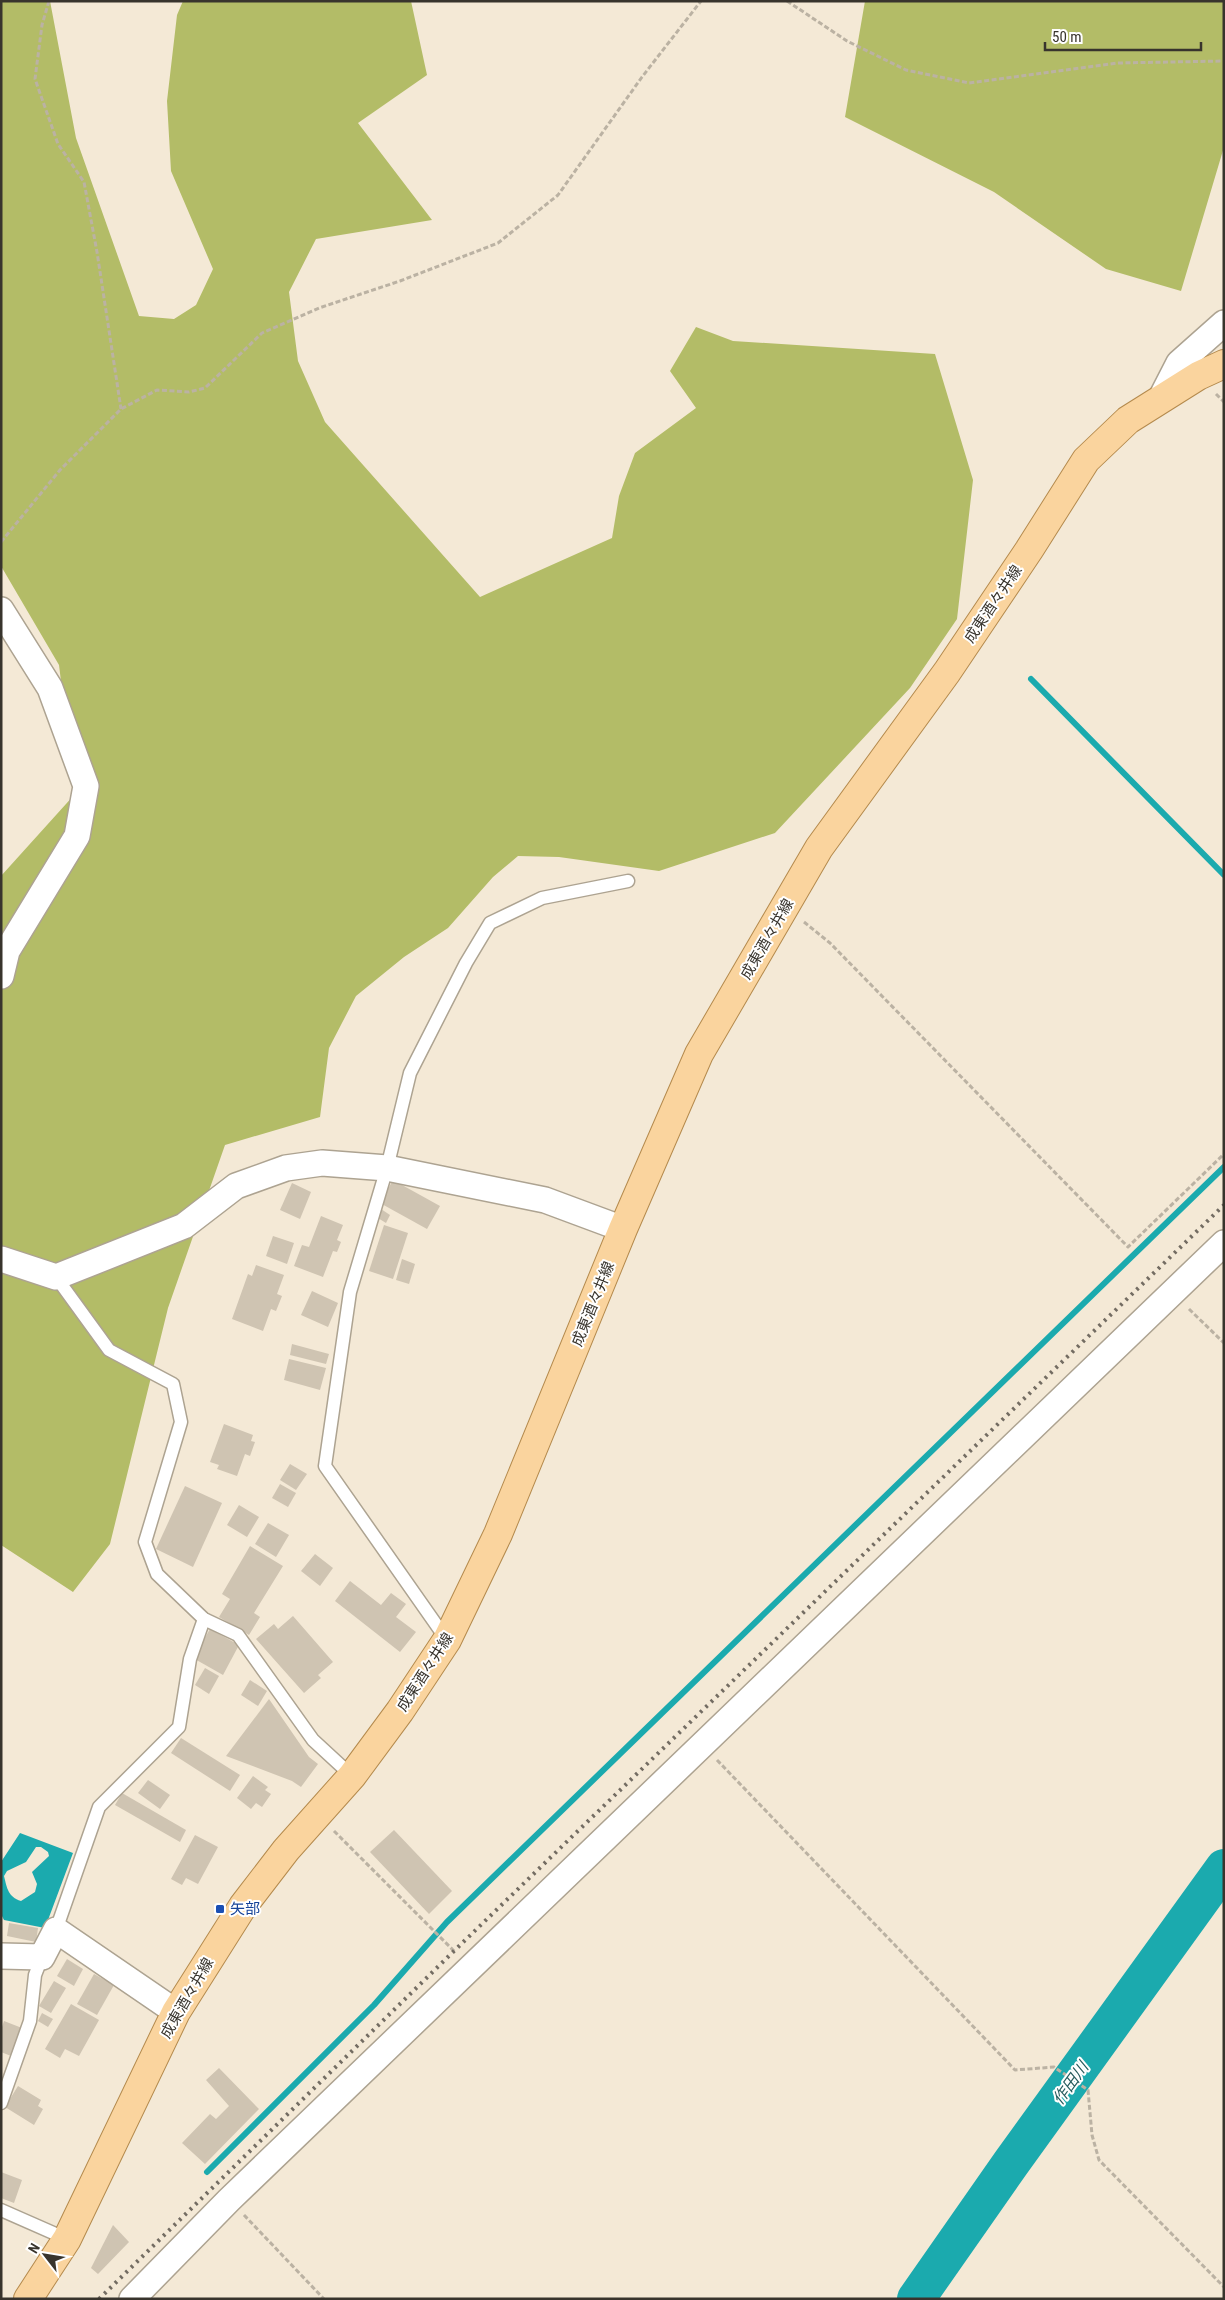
<svg xmlns="http://www.w3.org/2000/svg" width="1225" height="2300" font-family="'Roboto Condensed','Noto Sans JP',sans-serif">
<rect width="100%" height="100%" fill="#f4e9d6"/>
<g fill="#b3bc67">
<path d="M 1,1 L 50,1 L 76,138 L 139,316 L 174,319 L 196,305 L 213,269 L 171,171 L 167,101 L 177,15 L 183,1 L 411,1 L 427,75 L 358,123 L 432,220 L 316,239 L 289,292 L 298,361 L 325,422 L 480,597 L 612,538 L 619,496 L 635,453 L 696,408 L 670,371 L 696,327 L 733,341 L 935,354 L 973,480 L 957,619 L 910,688 L 775,833 L 659,871 L 559,857 L 518,856 L 493,877 L 448,928 L 404,957 L 356,996 L 329,1048 L 320,1117 L 225,1145 L 168,1308 L 110,1544 L 73,1592 L 1,1545 L 1,876 L 75,794 L 59,665 L 1,566 Z"/>
<path d="M 865,1 L 1224,1 L 1224,147 L 1181,291 L 1106,269 L 994,192 L 845,117 Z"/>
</g>
<path fill="#1baaae" fill-rule="evenodd" d="M 20,1833 L 73,1853 L 45,1928 L 4,1920 L 1,1914 L 1,1862 ZM 36,1847 L 41,1847 L 48,1852 L 49,1856 L 32,1872 L 37,1884 L 35,1892 L 21,1901 C 8,1897 7,1888 4,1876 L 7,1871 L 26,1862 Z"/>
<g fill="none" stroke-linecap="round" stroke-linejoin="round">
<g stroke="#1baaae" stroke-width="6">
<path d="M 1031,679 L 1224,875"/>
<path d="M 207,2172 L 374,2005 L 447,1922 L 1224,1167"/>
</g>
<path stroke="#1baaae" stroke-width="38" d="M 916,2299 L 1011,2163 L 1224,1868"/>
</g>
<g fill="#cfc4b2">
<path d="M 393,1180 L 440,1206 L 427,1229 L 380,1203 Z"/>
<path d="M 292,1183 L 311,1192 L 300,1219 L 280,1210 Z"/>
<path d="M 378,1207 L 390,1215 L 386,1223 L 373,1215 Z"/>
<path d="M 321,1216 L 343,1225 L 337,1240 L 341,1242 L 337,1252 L 333,1251 L 323,1277 L 294,1266 L 302,1245 L 309,1247 Z"/>
<path d="M 384,1225 L 408,1233 L 393,1279 L 369,1271 Z"/>
<path d="M 273,1236 L 294,1243 L 287,1264 L 266,1256 Z"/>
<path d="M 402,1259 L 415,1264 L 409,1284 L 396,1280 Z"/>
<path d="M 256,1265 L 284,1275 L 277,1294 L 282,1296 L 276,1311 L 271,1309 L 263,1331 L 232,1319 L 248,1274 L 252,1276 Z"/>
<path d="M 312,1291 L 338,1303 L 328,1327 L 301,1315 Z"/>
<path d="M 292,1344 L 329,1354 L 326,1364 L 290,1355 Z"/>
<path d="M 289,1359 L 326,1368 L 320,1390 L 284,1380 Z"/>
<path d="M 224,1424 L 253,1435 L 251,1441 L 255,1442 L 250,1456 L 245,1454 L 237,1476 L 217,1469 L 219,1465 L 210,1462 Z"/>
<path d="M 290,1464 L 307,1474 L 296,1490 L 280,1480 Z"/>
<path d="M 280,1484 L 296,1493 L 288,1507 L 272,1498 Z"/>
<path d="M 185,1486 L 222,1503 L 193,1567 L 156,1549 Z"/>
<path d="M 239,1505 L 259,1517 L 247,1537 L 227,1525 Z"/>
<path d="M 268,1523 L 289,1535 L 276,1557 L 255,1544 Z"/>
<path d="M 250,1546 L 283,1566 L 254,1613 L 260,1617 L 249,1635 L 219,1617 L 230,1599 L 222,1594 Z"/>
<path d="M 315,1554 L 333,1568 L 320,1586 L 301,1571 Z"/>
<path d="M 350,1581 L 381,1605 L 391,1593 L 406,1604 L 396,1617 L 416,1632 L 400,1652 L 335,1601 Z"/>
<path d="M 293,1616 L 333,1662 L 318,1675 L 321,1678 L 304,1693 L 256,1639 L 274,1624 L 278,1629 Z"/>
<path d="M 210,1629 L 239,1645 L 223,1675 L 193,1658 Z"/>
<path d="M 205,1668 L 219,1676 L 209,1694 L 195,1685 Z"/>
<path d="M 250,1680 L 267,1691 L 258,1706 L 241,1695 Z"/>
<path d="M 269,1699 L 309,1757 L 318,1764 L 301,1787 L 292,1781 L 226,1756 Z"/>
<path d="M 181,1738 L 240,1775 L 230,1791 L 171,1753 Z"/>
<path d="M 253,1776 L 268,1787 L 265,1790 L 271,1794 L 262,1807 L 256,1803 L 251,1809 L 237,1798 Z"/>
<path d="M 148,1780 L 170,1795 L 160,1809 L 138,1793 Z"/>
<path d="M 122,1793 L 186,1830 L 180,1842 L 115,1805 Z"/>
<path d="M 394,1830 L 452,1891 L 429,1914 L 370,1852 Z"/>
<path d="M 195,1835 L 218,1847 L 198,1884 L 186,1878 L 182,1885 L 171,1879 Z"/>
<path d="M 9,1923 L 38,1928 L 36,1942 L 7,1936 Z"/>
<path d="M 67,1959 L 83,1969 L 74,1986 L 57,1976 Z"/>
<path d="M 94,1974 L 114,1985 L 97,2015 L 77,2004 Z"/>
<path d="M 54,1981 L 66,1988 L 51,2013 L 39,2006 Z"/>
<path d="M 71,2004 L 99,2020 L 79,2056 L 65,2049 L 60,2058 L 45,2049 Z"/>
<path d="M 42,2013 L 53,2019 L 48,2027 L 38,2021 Z"/>
<path d="M 4,2021 L 22,2028 L 11,2056 L 1,2052 L 1,2030 Z"/>
<path d="M 219,2068 L 259,2109 L 205,2164 L 182,2143 L 210,2114 L 216,2119 L 229,2106 L 206,2080 Z"/>
<path d="M 18,2086 L 41,2100 L 38,2106 L 43,2109 L 34,2125 L 5,2107 Z"/>
<path d="M 1,2172 L 22,2180 L 14,2203 L 1,2198 Z"/>
<path d="M 113,2225 L 129,2242 L 98,2274 L 91,2268 Z"/>
</g>
<g fill="none" stroke-linecap="round" stroke-linejoin="round">
<defs>
<g id="lane">
<path d="M 56,1277 L 109,1350 L 173,1384 L 181,1422 L 145,1542 L 157,1574 L 204,1619 L 238,1635 L 313,1740 L 352,1776"/>
<path d="M 447,1640 L 325,1466 L 350,1292 L 387,1168 L 410,1073 L 466,963 L 490,923 L 542,898 L 628,881"/>
<path d="M 56,1930 L 99,1807 L 179,1727 L 190,1659 L 204,1619"/>
<path d="M 1,2103 L 30,2021 L 35,1975 L 42,1957"/>
<path d="M 1,2210 L 67,2239"/>
</g>
<g id="street">
<path d="M 1160,400 L 1179,363 L 1224,323"/>
<path d="M 1,610 L 50,688 L 86,786 L 77,836 L 7,951 L 1,976"/>
<path d="M 1,1259 L 56,1277 L 184,1226 L 236,1186 L 286,1168 L 322,1163 L 387,1168 L 545,1200 L 623,1229"/>
<path d="M 1,1956 L 42,1957 L 56,1930 L 176,2012"/>
<path d="M 132,2299 L 229,2200 L 1224,1243"/>
</g>
<path id="primary" d="M 28,2299 L 67,2239 L 176,2012 L 243,1906 L 286,1850 L 352,1776 L 400,1711 L 447,1640 L 498,1534 L 623,1229 L 699,1054 L 819,848 L 947,672 L 1029,550 L 1086,460 L 1128,420 L 1198,376 L 1224,364"/>
</defs>
<use href="#lane" stroke="#ada391" stroke-width="15"/>
<use href="#street" stroke="#ada391" stroke-width="28"/>
<use href="#primary" stroke="#b48a4d" stroke-width="30"/>
<g stroke="#bbb2a3" stroke-width="3" stroke-dasharray="5 2.5" stroke-linecap="butt">
<path d="M 49,1 L 42,25 L 35,79 L 58,144 L 84,182 L 97,252 L 121,409"/>
<path d="M 787,1 L 847,41 L 906,70 L 969,83 L 1118,63 L 1224,61"/>
<path d="M 1216,394 L 1224,402"/>
<path d="M 1,542 L 60,470 L 121,409 L 157,390 L 189,392 L 205,388 L 262,333 L 319,308 L 400,281 L 498,243 L 558,195 L 642,77 L 701,1"/>
<path d="M 804,922 L 830,943 L 1128,1247 L 1224,1154"/>
<path d="M 1189,1309 L 1224,1343"/>
<path d="M 717,1760 L 1015,2070 L 1054,2067 L 1088,2090 L 1092,2135 L 1099,2160 L 1224,2287"/>
<path d="M 334,1831 L 455,1952"/>
<path d="M 244,2215 L 324,2299"/>
</g>
<use href="#lane" stroke="#fff" stroke-width="12"/>
<use href="#street" stroke="#fff" stroke-width="25"/>
<use href="#primary" stroke="#fad49e" stroke-width="28"/>
<path stroke="#736c62" stroke-width="4" stroke-dasharray="2.5 5" stroke-linecap="butt" d="M 99,2299 L 454,1951 L 1224,1205"/>
</g>
<rect fill="#1a4fb4" stroke="#fff" stroke-width="2" x="215" y="1904" width="10" height="10" rx="2.5"/>
<g text-anchor="middle" stroke-width="4" stroke-linejoin="round" paint-order="stroke">
<g font-size="15" fill="#38342d" stroke="#fff">
<text transform="translate(993 604) rotate(-56)" y="5">成東酒々井線</text>
<text transform="translate(767 939) rotate(-60)" y="5">成東酒々井線</text>
<text transform="translate(593 1304) rotate(-68)" y="5">成東酒々井線</text>
<text transform="translate(425 1672) rotate(-57)" y="5">成東酒々井線</text>
<text transform="translate(187 1998) rotate(-60)" y="5">成東酒々井線</text>
</g>
<g font-size="15" fill="#164399" stroke="#fff" text-anchor="start">
<text x="230" y="1914">矢部</text>
</g>
<g font-size="16" font-style="italic" fill="#275c5e" stroke="#fff">
<text transform="translate(1070 2083) rotate(-54)" y="6">作田川</text>
</g>
</g>
<rect width="1225" height="2300" fill="none" stroke="#38342d" stroke-width="5"/>
<g transform="translate(45 2255) rotate(301)" stroke="#ffffff" stroke-width="4" paint-order="stroke">
<path d="M0-4L9 19L0 12L-9 19Z" fill="#38342d"/>
<text y="-8" font-size="14" font-weight="bold" text-anchor="middle" fill="#38342d">N</text>
</g>
<path d="M1045 42v8h156v-8" fill="none" stroke="#38342d" stroke-width="2.5"/>
<text x="1052" y="42" font-size="15" fill="#38342d" stroke="#ffffff" stroke-width="4" paint-order="stroke">50 m</text>
</svg>
